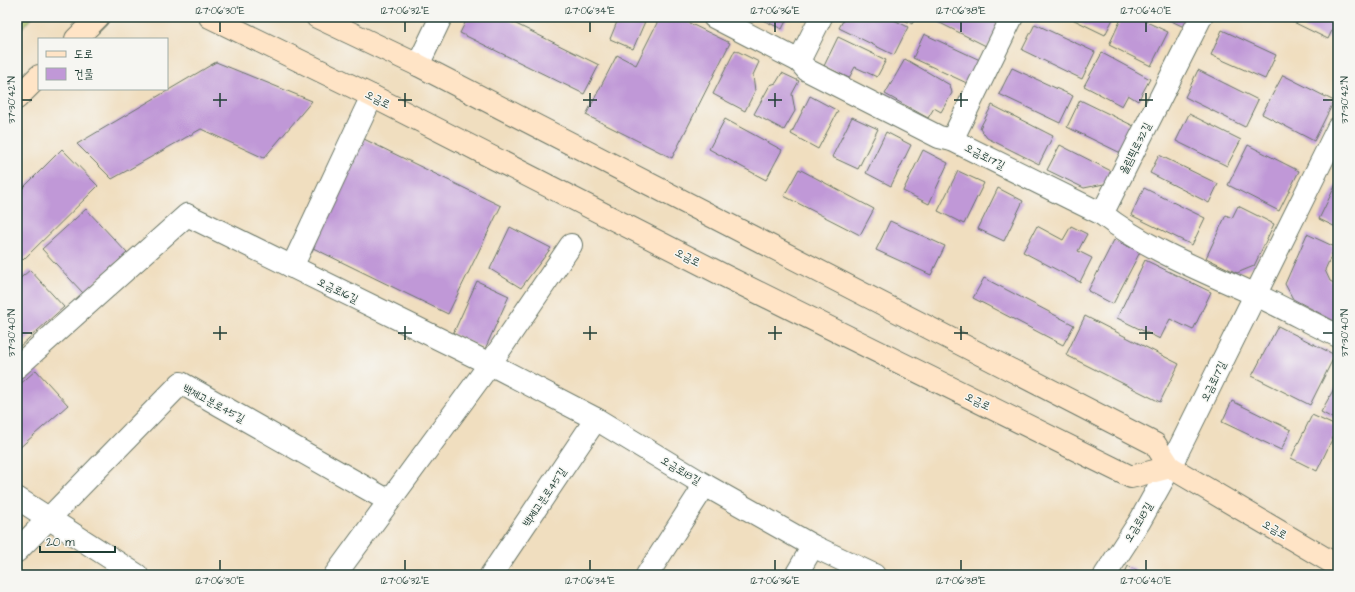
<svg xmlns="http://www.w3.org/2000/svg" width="1355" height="592" font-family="'Architects Daughter','Poor Story',sans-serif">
<rect width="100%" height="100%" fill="#f6f6f2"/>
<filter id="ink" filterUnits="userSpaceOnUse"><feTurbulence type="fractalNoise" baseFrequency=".025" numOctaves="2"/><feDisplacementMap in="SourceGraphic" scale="8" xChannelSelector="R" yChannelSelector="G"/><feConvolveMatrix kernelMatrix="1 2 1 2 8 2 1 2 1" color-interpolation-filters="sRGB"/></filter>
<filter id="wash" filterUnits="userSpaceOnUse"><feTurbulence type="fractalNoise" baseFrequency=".012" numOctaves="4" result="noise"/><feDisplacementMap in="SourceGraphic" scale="16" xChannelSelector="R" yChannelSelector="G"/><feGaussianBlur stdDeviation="0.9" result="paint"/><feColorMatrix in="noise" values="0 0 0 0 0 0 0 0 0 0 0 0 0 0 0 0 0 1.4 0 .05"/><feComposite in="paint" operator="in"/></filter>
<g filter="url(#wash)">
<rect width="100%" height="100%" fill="#f0debf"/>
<path fill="#abc267" stroke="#65804e" d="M 17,17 L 33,17 L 17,33 Z"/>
<g id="blocks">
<g fill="#c098d7">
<path d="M 468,17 L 502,17 L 599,65 L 584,94 L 460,33 Z"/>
<path d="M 591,17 L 606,17 L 604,23 Z"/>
<path d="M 619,17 L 647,17 L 633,49 L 610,39 Z"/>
<path d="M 660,17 L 677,17 L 730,43 L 672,158 L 586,115 L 617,55 L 636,65 Z"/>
<path d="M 756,17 L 788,17 L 782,29 Z"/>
<path d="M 845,17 L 888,17 L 908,27 L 894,55 L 839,28 Z"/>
<path d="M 898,17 L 916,17 L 912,24 Z"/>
<path d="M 928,17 L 993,17 L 1001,21 L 988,47 Z"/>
<path d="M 1068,17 L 1114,17 L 1105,35 Z"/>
<path d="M 1122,17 L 1136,17 L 1168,32 L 1151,66 L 1109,45 Z"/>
<path d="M 1163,17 L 1191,17 L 1186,28 Z"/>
<path d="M 1283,17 L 1338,17 L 1338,18 L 1328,39 Z"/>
<path d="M 1035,24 L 1095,52 L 1082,79 L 1022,50 Z"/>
<path d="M 1222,30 L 1276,55 L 1265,79 L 1211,55 Z"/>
<path d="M 924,34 L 982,61 L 971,85 L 913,58 Z"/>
<path d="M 838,37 L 886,60 L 877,77 L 855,67 L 849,78 L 824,66 Z"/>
<path d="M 735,50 L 759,62 L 753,75 L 755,91 L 745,111 L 713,94 Z"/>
<path d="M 1102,53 L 1150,79 L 1138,101 L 1128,95 L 1122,106 L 1084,86 Z"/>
<path d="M 905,59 L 950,85 L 952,93 L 941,112 L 934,108 L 928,118 L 885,94 Z"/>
<path d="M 216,62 L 312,101 L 264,158 L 201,129 L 112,179 L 77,144 Z"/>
<path d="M 1012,68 L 1073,96 L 1060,123 L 999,94 Z"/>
<path d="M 1198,70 L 1258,100 L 1245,127 L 1185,97 Z"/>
<path d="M 782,73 L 799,81 L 792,94 L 795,111 L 784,130 L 754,114 L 770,85 L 776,83 Z"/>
<path d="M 1283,75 L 1334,101 L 1314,141 L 1262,114 Z"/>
<path d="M 810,96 L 838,111 L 818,149 L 791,134 Z"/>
<path d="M 1080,100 L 1140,129 L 1127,156 L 1067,127 Z"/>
<path d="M 992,105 L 1053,136 L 1039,164 L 987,138 L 980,128 Z"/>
<path d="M 1189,114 L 1241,140 L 1227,166 L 1176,141 Z"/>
<path d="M 852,117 L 878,129 L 858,169 L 832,157 Z"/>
<path d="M 725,119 L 782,150 L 766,180 L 709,149 Z"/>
<path d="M 886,132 L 911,145 L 891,186 L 866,173 Z"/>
<path d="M 364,139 L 501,206 L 448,314 L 311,247 Z"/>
<path d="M 1060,145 L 1117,174 L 1109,183 L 1084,188 L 1047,170 Z"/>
<path d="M 1248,145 L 1299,171 L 1279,211 L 1228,185 Z"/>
<path d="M 62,149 L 98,186 L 23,260 L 17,254 L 17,194 Z"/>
<path d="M 923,150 L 948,163 L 929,204 L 903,191 Z"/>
<path d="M 1159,155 L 1218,184 L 1209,203 L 1150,173 Z"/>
<path d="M 799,169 L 874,209 L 860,235 L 784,196 Z"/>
<path d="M 958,171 L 984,183 L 964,224 L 938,211 Z"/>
<path d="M 1338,180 L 1338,228 L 1319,219 Z"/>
<path d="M 998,188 L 1023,201 L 1004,241 L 978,229 Z"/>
<path d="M 1144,188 L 1205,218 L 1192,245 L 1131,215 Z"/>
<path d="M 1238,206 L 1274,224 L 1254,266 L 1237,273 L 1206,258 L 1226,215 L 1232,218 Z"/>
<path d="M 86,209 L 127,253 L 83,293 L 42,249 Z"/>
<path d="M 890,221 L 945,246 L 931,275 L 876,250 Z"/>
<path d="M 1037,226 L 1063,240 L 1071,226 L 1087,234 L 1078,251 L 1092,258 L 1080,282 L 1023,252 Z"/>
<path d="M 510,227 L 551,248 L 521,288 L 490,269 Z"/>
<path d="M 1307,234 L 1335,247 L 1325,270 L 1330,281 L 1338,285 L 1338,323 L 1293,299 L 1285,284 Z"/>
<path d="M 1114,240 L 1140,252 L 1113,304 L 1088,291 Z"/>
<path d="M 1145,260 L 1211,292 L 1193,330 L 1170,319 L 1160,339 L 1117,318 Z"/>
<path d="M 30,270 L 64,307 L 19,347 L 17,345 L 17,281 Z"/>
<path d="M 984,278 L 1074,325 L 1063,345 L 973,298 Z"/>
<path d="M 477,281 L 509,296 L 485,349 L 453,334 Z"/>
<path d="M 1085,316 L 1179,364 L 1160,402 L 1066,355 Z"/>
<path d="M 1278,326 L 1335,355 L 1310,405 L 1252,376 Z"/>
<path d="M 36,370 L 68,405 L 17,450 L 17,387 Z"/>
<path d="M 1336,385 L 1338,386 L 1338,421 L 1321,412 Z"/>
<path d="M 1232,401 L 1291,430 L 1281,450 L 1222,422 Z"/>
<path d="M 1312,415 L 1338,427 L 1317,471 L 1291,458 Z"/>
<path d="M 1128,566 L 1146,575 L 1124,575 Z"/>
</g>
</g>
</g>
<g filter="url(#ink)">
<use href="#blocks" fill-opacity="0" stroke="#687565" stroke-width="1"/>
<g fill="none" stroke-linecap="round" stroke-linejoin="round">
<defs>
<g id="street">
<path d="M 714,17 L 799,61 L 807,70 L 939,137 L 952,140 L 1102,214 C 1148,250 1204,271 1256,295 C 1284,308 1311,323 1338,336"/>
<path d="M 799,61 L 821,17"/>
<path d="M 418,65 L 441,17"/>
<path d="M 952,140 L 1012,17"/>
<path d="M 1102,214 L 1201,17"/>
<path d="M 292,267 L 372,96"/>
<path d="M 17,367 L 187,215 L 490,364 L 596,419 L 705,485 L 813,546 L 874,575"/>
<path d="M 17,498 L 137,575"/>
<path d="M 17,551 L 181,383 L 389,501"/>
<path d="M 335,575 L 490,364 L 571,245"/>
<path d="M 491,575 L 596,419"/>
<path d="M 647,575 L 705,485"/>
<path d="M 796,575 L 813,546"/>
<path d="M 1105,575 L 1140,521 L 1170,467 L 1338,128"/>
</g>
<g id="secondary">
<path d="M 210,17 L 372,96 L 725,276 L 1131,477 L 1170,467"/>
<path d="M 317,17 L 418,65 L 1155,444 L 1170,467 L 1338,566"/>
<path d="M 76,39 L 98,17"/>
<path d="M 17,98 L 39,76"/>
</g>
</defs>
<use href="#street" stroke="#687565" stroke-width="24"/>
<use href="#secondary" stroke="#687565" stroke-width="24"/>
<use href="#street" stroke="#fff" stroke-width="22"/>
<use href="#secondary" stroke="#ffe4c6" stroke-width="22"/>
</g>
</g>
<path fill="none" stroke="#1f3d34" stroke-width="1.5" d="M 220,22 L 220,32M 405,22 L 405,32M 590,22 L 590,32M 775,22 L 775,32M 961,22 L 961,32M 1146,22 L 1146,32M 220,93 L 220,107M 405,93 L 405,107M 590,93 L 590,107M 775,93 L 775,107M 961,93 L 961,107M 1146,93 L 1146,107M 22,100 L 32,100M 213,100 L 227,100M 398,100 L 412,100M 583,100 L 597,100M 768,100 L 782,100M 954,100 L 968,100M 1139,100 L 1153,100M 1323,100 L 1333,100M 220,326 L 220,340M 405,326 L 405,340M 590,326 L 590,340M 775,326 L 775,340M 961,326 L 961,340M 1146,326 L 1146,340M 22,333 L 32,333M 213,333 L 227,333M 398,333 L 412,333M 583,333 L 597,333M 768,333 L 782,333M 954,333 L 968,333M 1139,333 L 1153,333M 1323,333 L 1333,333M 220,560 L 220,570M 405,560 L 405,570M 590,560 L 590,570M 775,560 L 775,570M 961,560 L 961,570M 1146,560 L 1146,570"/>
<g text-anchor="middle" stroke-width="3" stroke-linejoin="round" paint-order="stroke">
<g font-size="11" fill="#1f3d34" stroke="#f6f6f2">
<text transform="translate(378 99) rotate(27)" y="4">오금로</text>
<text transform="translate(1135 148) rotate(-63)" y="4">올림픽로32길</text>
<text transform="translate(985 156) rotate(27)" y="4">오금로17길</text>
<text transform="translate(688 257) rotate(27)" y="4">오금로</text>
<text transform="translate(338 290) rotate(26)" y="4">오금로16길</text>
<text transform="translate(1213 381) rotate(-64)" y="4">오금로17길</text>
<text transform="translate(978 401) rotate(26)" y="4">오금로</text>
<text transform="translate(214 403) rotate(28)" y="4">백제고분로45길</text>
<text transform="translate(681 470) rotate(31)" y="4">오금로18길</text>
<text transform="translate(544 497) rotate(-56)" y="4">백제고분로45길</text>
<text transform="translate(1138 522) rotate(-59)" y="4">오금로18길</text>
<text transform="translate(1275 529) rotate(30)" y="4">오금로</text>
</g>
</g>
<rect width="1355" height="592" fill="none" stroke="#f6f6f2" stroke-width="44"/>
<rect x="38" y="38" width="130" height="52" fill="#f6f6f2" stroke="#a0aca6"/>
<rect x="46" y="51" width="20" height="6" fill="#ffe4c6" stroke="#a0aca6"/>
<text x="74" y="58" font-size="12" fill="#1f3d34">도로</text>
<rect x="46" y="68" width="20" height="12" fill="#c098d7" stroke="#a0aca6"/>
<text x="74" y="78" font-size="12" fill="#1f3d34">건물</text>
<path d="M40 546v6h75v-6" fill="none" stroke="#1f3d34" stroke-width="2"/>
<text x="46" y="546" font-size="12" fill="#1f3d34" stroke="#f6f6f2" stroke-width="3" paint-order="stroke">20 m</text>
<rect x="22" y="22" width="1311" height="548" fill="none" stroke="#1f3d34" stroke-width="1.5"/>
<g font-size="10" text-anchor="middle" fill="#1f3d34">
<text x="220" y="14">127°06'30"E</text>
<text x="405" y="14">127°06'32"E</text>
<text x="590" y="14">127°06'34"E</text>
<text x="775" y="14">127°06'36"E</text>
<text x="961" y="14">127°06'38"E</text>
<text x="1146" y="14">127°06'40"E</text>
<text transform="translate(11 100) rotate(-90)" y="4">37°30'42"N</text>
<text transform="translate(1344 100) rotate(-90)" y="4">37°30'42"N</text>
<text transform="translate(11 333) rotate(-90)" y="4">37°30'40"N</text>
<text transform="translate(1344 333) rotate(-90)" y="4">37°30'40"N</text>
<text x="220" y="584">127°06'30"E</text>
<text x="405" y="584">127°06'32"E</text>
<text x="590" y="584">127°06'34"E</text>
<text x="775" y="584">127°06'36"E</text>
<text x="961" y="584">127°06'38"E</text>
<text x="1146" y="584">127°06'40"E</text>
</g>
</svg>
